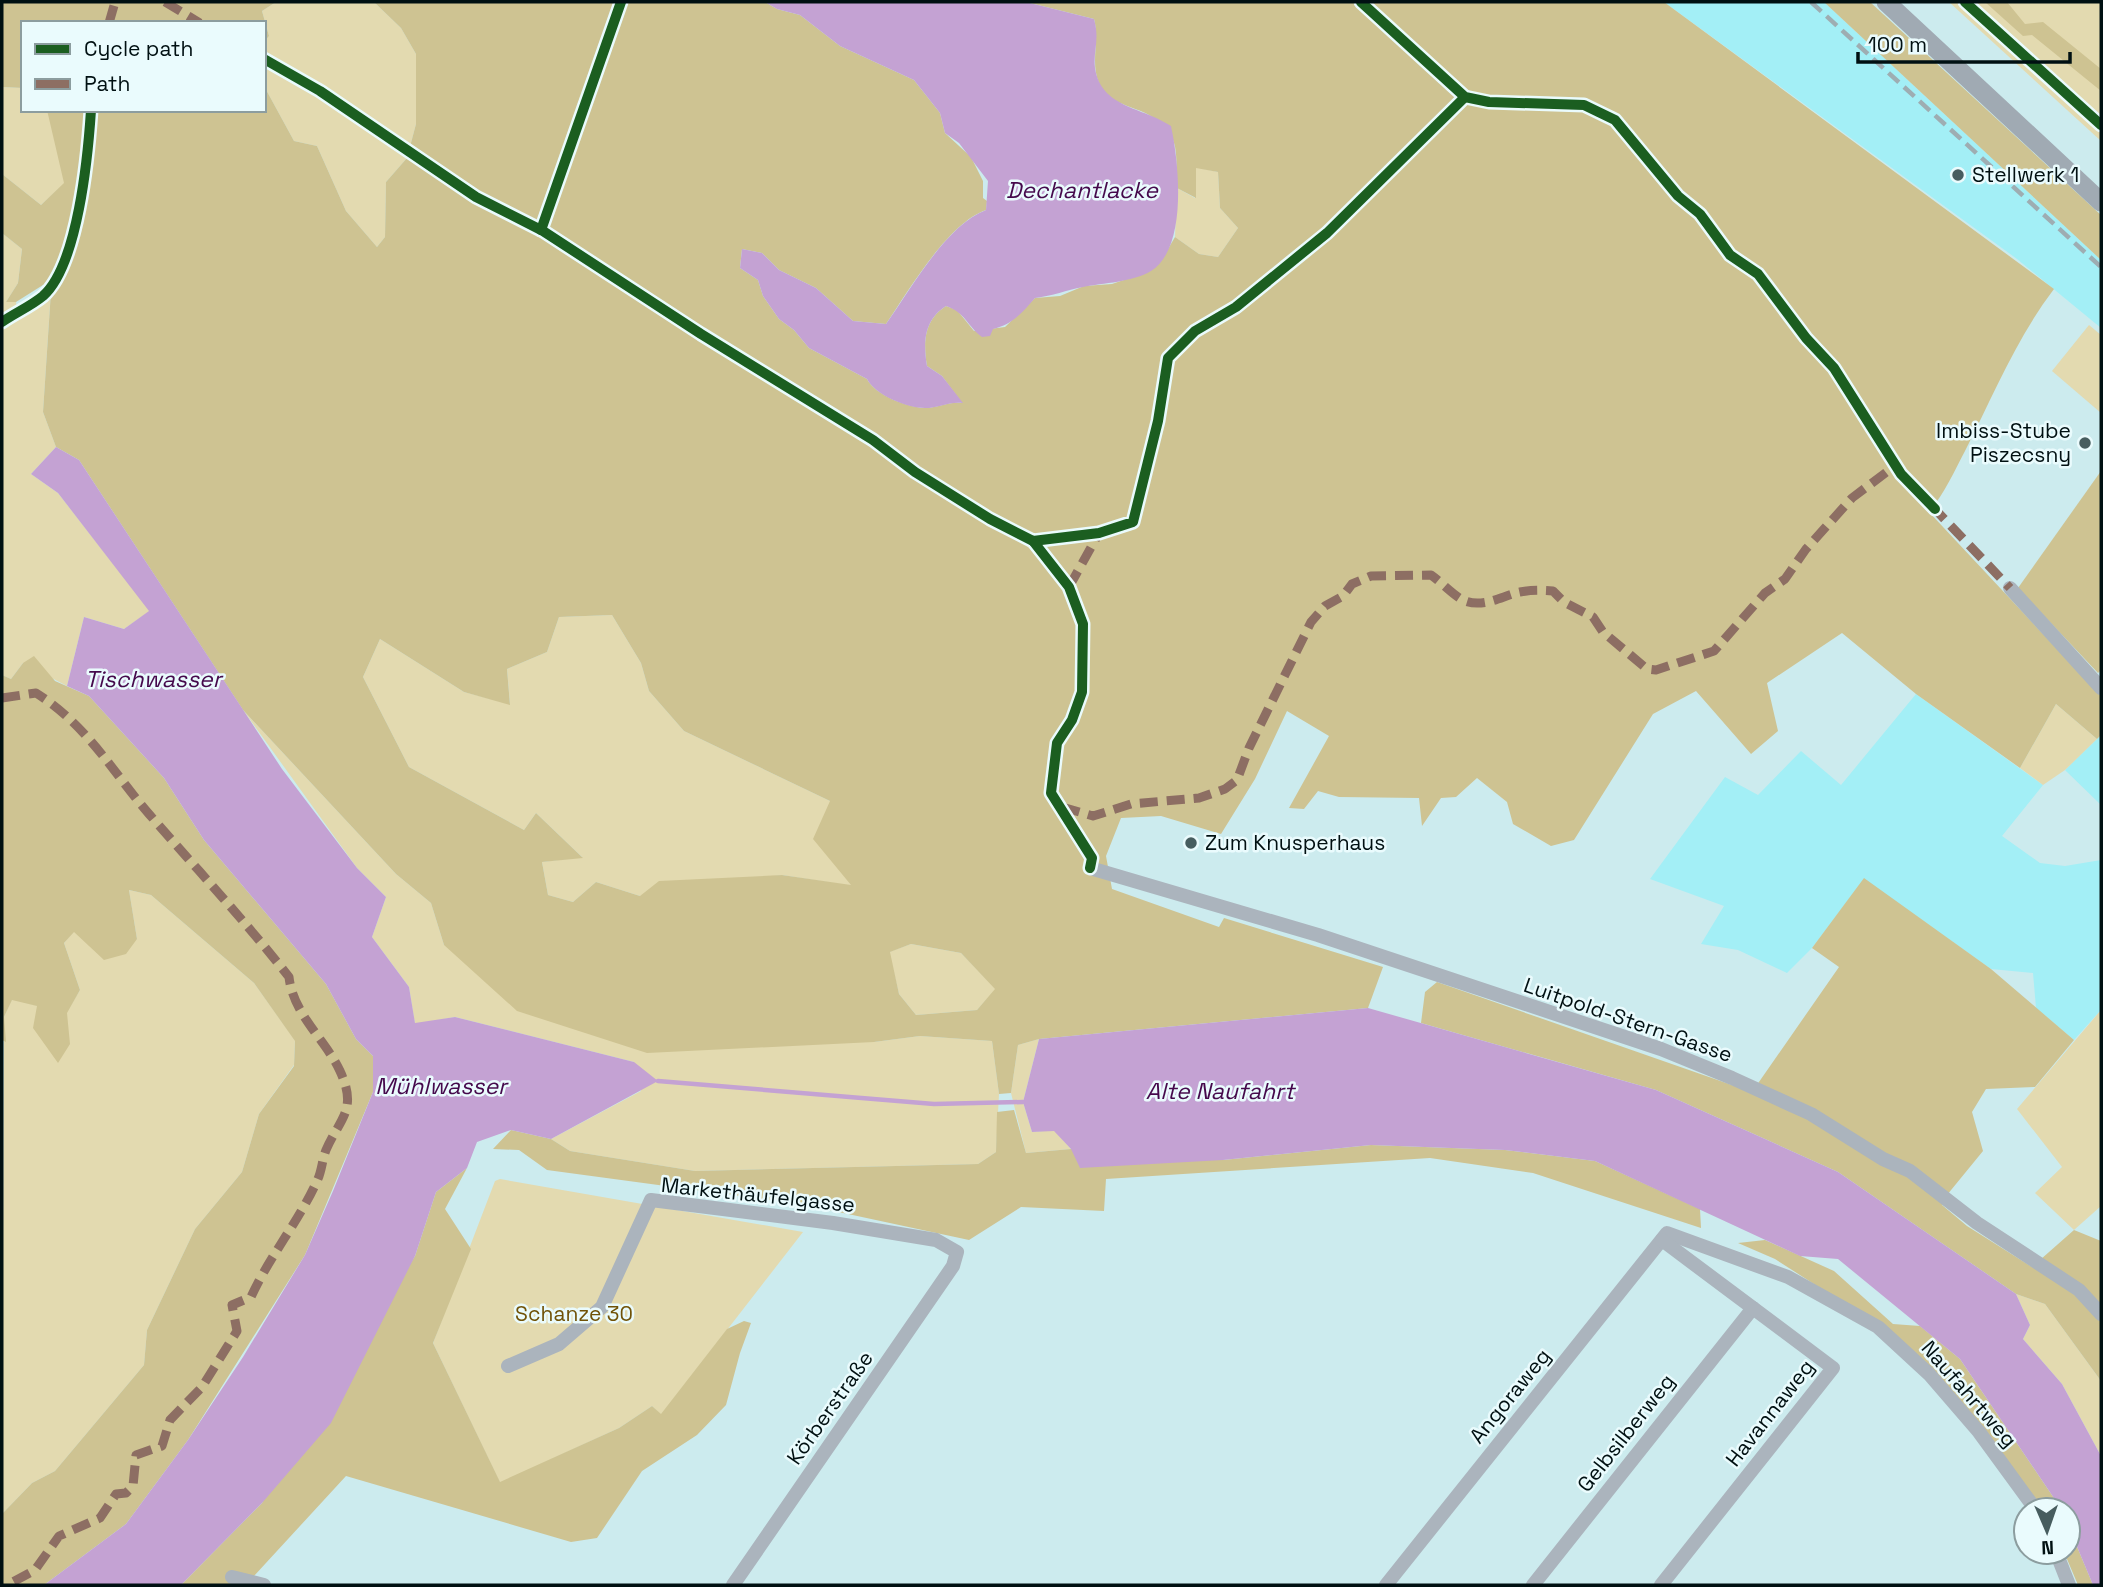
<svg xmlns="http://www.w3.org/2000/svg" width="2103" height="1587" font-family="'Space Grotesk',sans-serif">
<rect width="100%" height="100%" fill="#ccebee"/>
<g fill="#a3eff6">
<path d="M 1664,2 L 1824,2 L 2101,260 L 2101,328 L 2017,259 Z"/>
<path d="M 1916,694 L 2043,785 L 2002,836 L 2040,863 L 2065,866 L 2101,860 L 2101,1010 L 2074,1040 L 2036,1008 L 2033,973 L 1991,969 L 1864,879 L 1812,948 L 1787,973 L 1738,950 L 1701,944 L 1724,906 L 1650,879 L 1725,777 L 1758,795 L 1801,751 L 1841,785 Z"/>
<path d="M 2101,735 L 2101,805 L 2065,770 Z"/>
</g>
<g fill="#e3dab0">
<path d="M 276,2 L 374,2 L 401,28 L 416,54 L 416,124 L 407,158 L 386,182 L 385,237 L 377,247 L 346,211 L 317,146 L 294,141 L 264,86 L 264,42 L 269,36 L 262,11 Z"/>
<path d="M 1949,2 L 2101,2 L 2101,141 Z"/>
<path d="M 2,87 L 23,88 L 23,110 L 49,112 L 65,183 L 41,205 L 2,174 Z"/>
<path d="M 1196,167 L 1218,172 L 1220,208 L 1238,228 L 1218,257 L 1199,254 L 1175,237 L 1177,188 L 1195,198 Z"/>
<path d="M 2,233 L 22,249 L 18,283 L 6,302 L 16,302 L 18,315 L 51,290 L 43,412 L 56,447 L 31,474 L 58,493 L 150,611 L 124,629 L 84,617 L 67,686 L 23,663 L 11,679 L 2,675 Z"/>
<path d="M 2089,325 L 2101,335 L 2101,413 L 2052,371 Z"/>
<path d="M 612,615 L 641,663 L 649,691 L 684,731 L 830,801 L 852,886 L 782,875 L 640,896 L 596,882 L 573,902 L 548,895 L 542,862 L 582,857 L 536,813 L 524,830 L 409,767 L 363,677 L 380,639 L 464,692 L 510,704 L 507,669 L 547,652 L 559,617 Z"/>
<path d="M 2056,704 L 2097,739 L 2065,770 L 2043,785 L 2020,768 Z"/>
<path d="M 243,710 L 396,874 L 431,903 L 444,945 L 874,1042 L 920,1036 L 992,1041 L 999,1094 L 996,1152 L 978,1164 L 695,1171 L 570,1151 L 551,1139 L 641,1091 L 634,1062 L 455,1017 L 415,1024 L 409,987 L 372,937 L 386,897 L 357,868 Z"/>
<path d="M 129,890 L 151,895 L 254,983 L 295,1040 L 294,1065 L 259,1114 L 242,1172 L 195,1229 L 147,1330 L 144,1365 L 55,1471 L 32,1483 L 2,1514 L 4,1017 L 12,999 L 66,1013 L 80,990 L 64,943 L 74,931 L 104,959 L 137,939 Z"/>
<path d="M 911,944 L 961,953 L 996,989 L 977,1010 L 916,1015 L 899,994 L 889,952 Z"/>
<path d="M 2101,1010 L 2101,1206 L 2074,1230 L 2035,1193 L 2062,1167 L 2017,1109 Z"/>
<path d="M 1039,1039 L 1023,1102 L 1032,1132 L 1054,1130 L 1071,1149 L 1026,1153 L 1011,1093 L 1018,1045 Z"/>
<path d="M 500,1179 L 803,1232 L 661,1415 L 652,1406 L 619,1428 L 500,1483 L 433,1343 L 495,1181 Z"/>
<path d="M 2016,1294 L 2045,1304 L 2101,1381 L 2101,1456 L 2062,1384 L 2023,1339 L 2030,1325 Z"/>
</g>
<g fill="#cec392" fill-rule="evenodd">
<path d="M 2,2 L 276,2 L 262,11 L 269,36 L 264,42 L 264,23 L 23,23 L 23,88 L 2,87 Z"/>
<path d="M 374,2 L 765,2 L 777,9 L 800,15 L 840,46 L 914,80 L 940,113 L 945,133 L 971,157 L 983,181 L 983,198 L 987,201 L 986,210 C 948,223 909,290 886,324 L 853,321 L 816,288 L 779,270 L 762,253 L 742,249 L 740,268 L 758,280 L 763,296 L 779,319 L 794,330 L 809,348 L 867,379 C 875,395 907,407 924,408 C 937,408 949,401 962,403 L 942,376 L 927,366 C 923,342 924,320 946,306 L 957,310 L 974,331 L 1005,327 L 1035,298 L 1060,296 L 1084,286 L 1112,284 L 1150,271 L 1161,261 L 1175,237 L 1199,254 L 1218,257 L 1238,228 L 1220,208 L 1218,172 L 1196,168 L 1196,198 L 1177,188 C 1176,174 1178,151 1173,140 C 1153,100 1112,114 1099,83 C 1090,62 1100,41 1094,19 L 1026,2 L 1664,2 L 2054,289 C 2016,339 1993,396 1965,451 C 1954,472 1944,494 1929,512 L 2101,696 L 2101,735 L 2097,739 L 2056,704 L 2020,768 L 1916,694 L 1842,633 L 1767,683 L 1778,731 L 1751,754 L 1696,691 L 1653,714 L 1574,840 L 1551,846 L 1513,824 L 1507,802 L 1477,778 L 1456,797 L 1441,798 L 1422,826 L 1419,798 L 1339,797 L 1318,791 L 1304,809 L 1289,808 L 1329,736 L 1287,711 L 1255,779 L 1221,834 L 1161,816 L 1121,818 L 1106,856 L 1112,889 L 1219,927 L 1224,918 L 1383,967 L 1368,1008 L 1039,1039 L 1018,1045 L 1011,1093 L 999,1094 L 992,1041 L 920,1036 L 874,1042 L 647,1053 L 517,1011 L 444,945 L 431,903 L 396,874 L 243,710 L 79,460 L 56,447 L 43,412 L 51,291 L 43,285 L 16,302 L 6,302 L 18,283 L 22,249 L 2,233 L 2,174 L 41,205 L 64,183 L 47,110 L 264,110 L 264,86 L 294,141 L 317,146 L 346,211 L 377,247 L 385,237 L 386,182 L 407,158 L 416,124 L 416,54 L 401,28 ZM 612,615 L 641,663 L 649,691 L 684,731 L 830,801 L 813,839 L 851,885 L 782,875 L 659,881 L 640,896 L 596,882 L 573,902 L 548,895 L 542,862 L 583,858 L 536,813 L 524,830 L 409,767 L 363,677 L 380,639 L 464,692 L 510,705 L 507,669 L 547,652 L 559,617 ZM 911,944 L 961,953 L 995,989 L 977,1010 L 916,1015 L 899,994 L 890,952 Z"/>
<path d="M 1824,2 L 1870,2 L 2101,215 L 2101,260 Z"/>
<path d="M 1985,2 L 2007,2 L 2025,24 L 2043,22 L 2101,69 L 2101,91 L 2032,35 L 2023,36 Z"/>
<path d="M 2101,471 L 2101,670 L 2098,673 L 2018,588 Z"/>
<path d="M 34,656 L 55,681 L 89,696 L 164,778 L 204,840 L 326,984 L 356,1039 L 373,1056 L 373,1092 L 305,1255 L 188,1440 L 126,1524 L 44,1585 L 2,1585 L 2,1514 L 32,1483 L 55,1471 L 144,1365 L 147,1330 L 195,1229 L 242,1172 L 259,1114 L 294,1066 L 295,1041 L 254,983 L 151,895 L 129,890 L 137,939 L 126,954 L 104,960 L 74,932 L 64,943 L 80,990 L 67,1013 L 70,1044 L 58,1063 L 33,1028 L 37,1006 L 12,1000 L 4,1017 L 6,1042 L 2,1040 L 2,675 L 11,679 L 23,663 Z"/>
<path d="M 1864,878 L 1991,969 L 2074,1040 L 2035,1087 L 1986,1089 L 1972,1112 L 1983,1151 L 1947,1195 L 1942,1205 L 1967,1226 L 2032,1267 L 2074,1230 L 2101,1241 L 2101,1381 L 2045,1304 L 2016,1294 L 1838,1172 L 1656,1090 L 1421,1023 L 1425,992 L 1437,982 L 1752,1092 L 1839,967 L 1812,948 Z"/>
<path d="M 1014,1110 L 1026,1153 L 1071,1149 L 1223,1160 L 1371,1145 L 1505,1150 L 1595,1161 L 1700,1209 L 1701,1228 L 1533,1173 L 1430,1158 L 1106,1179 L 1104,1211 L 1021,1207 L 969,1240 L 806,1205 L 547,1170 L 519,1150 L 493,1149 L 511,1130 L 551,1139 L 570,1151 L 695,1171 L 978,1164 L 996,1152 L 997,1112 Z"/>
<path d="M 467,1168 L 445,1209 L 471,1249 L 433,1343 L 500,1482 L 619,1428 L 652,1406 L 661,1414 L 727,1329 L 744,1321 L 751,1323 L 740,1353 L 726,1405 L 697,1435 L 642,1471 L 597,1538 L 571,1542 L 346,1476 L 254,1576 L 236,1585 L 181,1585 L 262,1503 L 415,1256 L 436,1192 Z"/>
<path d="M 1765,1240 L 1834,1271 L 1893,1324 L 1920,1326 L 1960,1359 L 2062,1510 L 2044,1510 L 2033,1501 L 1934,1373 L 1831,1295 L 1775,1259 L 1738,1243 Z"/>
<path d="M 2068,1525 L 2093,1585 L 2078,1585 L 2064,1552 L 2068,1552 Z"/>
</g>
<g fill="#c4a2d3">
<path d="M 765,2 L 1026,2 L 1094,19 C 1100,40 1093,50 1095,68 C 1101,108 1143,107 1171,126 C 1179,163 1188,248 1151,271 C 1133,282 1103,283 1083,287 C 1066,290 1053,296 1035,298 C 1023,312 1012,325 993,329 L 990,336 L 982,337 C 968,327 965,312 946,306 C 924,320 923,342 927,366 L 942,376 L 963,403 C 950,401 938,408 925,408 C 907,408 875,395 867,379 L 809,348 L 794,330 L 779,319 L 763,296 L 758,280 L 740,268 L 742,249 L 762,253 L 779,270 L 816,288 L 853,321 L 886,324 C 911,289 946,225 986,210 L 988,181 L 959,143 L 945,133 L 940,113 L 914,80 L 840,46 L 800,15 L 777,9 Z"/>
<path d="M 56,447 L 79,460 L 282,769 L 357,868 L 386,897 L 372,937 L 409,987 L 415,1023 L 455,1017 L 634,1062 L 658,1081 L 551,1139 L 511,1130 L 477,1142 L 467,1168 L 436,1192 L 415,1256 L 331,1423 L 262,1503 L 181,1585 L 44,1585 L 126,1524 L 188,1440 L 243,1357 L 305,1255 L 333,1191 L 373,1092 L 373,1056 L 356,1039 L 326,984 L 204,840 L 164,778 L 89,696 L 67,686 L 84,617 L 124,629 L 149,611 L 58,493 L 31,474 Z"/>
<path d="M 1368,1008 L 1656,1090 L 1838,1172 L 2016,1294 L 2030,1325 L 2023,1339 L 2062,1384 L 2101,1456 L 2101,1585 L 2093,1585 L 2068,1525 L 2068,1510 L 2062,1510 L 1960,1359 L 1838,1259 L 1800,1256 L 1595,1161 L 1505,1150 L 1371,1145 L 1223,1160 L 1080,1168 L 1071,1149 L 1054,1131 L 1032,1132 L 1023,1102 L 1039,1039 Z"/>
</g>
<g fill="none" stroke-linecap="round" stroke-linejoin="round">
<path stroke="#c4a2d3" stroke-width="4.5" d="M 658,1081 L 934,1104 L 1023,1102"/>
<g stroke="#abb4bd" stroke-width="14">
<path d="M 2010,588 L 2101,688"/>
<path d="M 1090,868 L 1318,935 L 1661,1049 L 1732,1078 L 1811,1114 L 1883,1159 L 1910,1171 L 1977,1223 L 2079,1290 L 2101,1314"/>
<path d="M 508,1366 L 559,1344 L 602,1307 L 651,1200 L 833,1223 L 936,1240 L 957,1252 L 953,1266 L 733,1585"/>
<path d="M 2056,1552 L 2069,1585"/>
<path d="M 232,1577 L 264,1585"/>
<path d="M 1386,1585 L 1667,1233 L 1788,1277 L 1878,1327 L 1929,1374 L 1979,1432 L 2036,1510"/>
<path d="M 1533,1585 L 1753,1308"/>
<path d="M 1661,1585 L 1833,1368 L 1662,1240"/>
</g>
<path stroke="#a0aab3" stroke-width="19" d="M 1886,2 L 2101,202"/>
<path stroke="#9eadb2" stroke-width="4.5" stroke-dasharray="14 7" stroke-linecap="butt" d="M 1811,2 L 2101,267"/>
<g stroke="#8d6e63" stroke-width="9" stroke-dasharray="18 9" stroke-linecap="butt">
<path d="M 165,2 L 200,23"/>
<path d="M 109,23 L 115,2"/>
<path d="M 1932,506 L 2010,588"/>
<path d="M 1069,587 L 1099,533"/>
<path d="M 2,698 L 36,693 C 88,726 111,770 149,814 C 196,868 245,921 289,977 C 293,1014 325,1039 340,1071 C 358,1110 340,1118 326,1150 C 322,1160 322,1171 317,1181 C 299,1221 269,1257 251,1297 L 232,1305 L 237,1331 L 202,1387 L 170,1420 L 162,1446 L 136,1455 L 133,1486 L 126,1493 L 116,1494 L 100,1518 L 59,1536 L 35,1570 L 7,1585"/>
<path d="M 1062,807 L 1093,816 L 1131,804 L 1199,798 L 1225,789 L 1237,780 L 1249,748 L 1311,622 L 1325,606 L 1343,596 L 1352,584 L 1371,576 L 1431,575 C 1441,582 1451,593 1461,599 C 1481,610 1501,596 1520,592 C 1531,590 1541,590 1553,591 L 1564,602 L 1593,617 L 1603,632 L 1647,669 L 1656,670 L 1714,651 L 1765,593 L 1785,579 L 1806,549 L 1852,498 L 1896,465"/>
</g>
<defs>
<g id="cycleway">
<path d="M 1361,2 L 1465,97 L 1489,102 L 1584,105 L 1615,120 L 1678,196 L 1700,214 L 1730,255 L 1758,274 L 1806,338 L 1834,368 L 1901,474 L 1935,509"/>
<path d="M 1965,2 L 2101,125"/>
<path d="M 264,59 L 320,91 L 476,197 L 543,231 L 701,334 L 873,440 L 915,472 L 990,519 L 1033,541 L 1099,533 L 1133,522 L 1158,421 L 1168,358 L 1195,331 L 1236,307 L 1327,233 L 1465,97"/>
<path d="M 541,230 L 621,2"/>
<path d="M 2,322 C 15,313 31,306 43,296 C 78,265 88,156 91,110"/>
<path d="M 1033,541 L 1069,587 L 1083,624 L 1082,692 L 1072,720 L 1057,743 L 1051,793 L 1092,858 L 1090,868"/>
</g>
</defs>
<use href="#cycleway" stroke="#eafbfd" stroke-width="15"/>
<use href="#cycleway" stroke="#1b5e20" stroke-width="10"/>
</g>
<g fill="#475d5f" stroke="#eafbfd" stroke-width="2.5">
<circle cx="1958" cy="175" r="7"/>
<circle cx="2085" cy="443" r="7"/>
<circle cx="1191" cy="843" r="7"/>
</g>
<g text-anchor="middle" stroke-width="5" stroke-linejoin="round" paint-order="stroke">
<g font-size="21" fill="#001012" stroke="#eafbfd" text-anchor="start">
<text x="1972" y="182">Stellwerk 1</text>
<text x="2071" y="438" text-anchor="end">Imbiss-Stube<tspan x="2071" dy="24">Piszecsny</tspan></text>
<text x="1205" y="850">Zum Knusperhaus</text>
</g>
<g font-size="21" fill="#001012" stroke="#eafbfd">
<text transform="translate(1628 1020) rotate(19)" y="7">Luitpold-Stern-Gasse</text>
<text transform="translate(758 1195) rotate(6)" y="7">Markethäufelgasse</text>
<text transform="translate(1969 1394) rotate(49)" y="7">Naufahrtweg</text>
<text transform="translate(1510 1396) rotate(-51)" y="7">Angoraweg</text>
<text transform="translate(830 1408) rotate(-55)" y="7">Körberstraße</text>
<text transform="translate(1770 1413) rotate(-52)" y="7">Havannaweg</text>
<text transform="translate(1626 1433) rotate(-52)" y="7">Gelbsilberweg</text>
</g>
<g font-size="21" fill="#705207" stroke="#eafbfd">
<text x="574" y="1321">Schanze 30</text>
</g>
<g font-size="23" font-style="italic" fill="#45094c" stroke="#eafbfd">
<text x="1082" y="198">Dechantlacke</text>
<text x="153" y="687">Tischwasser</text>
<text x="441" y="1094">Mühlwasser</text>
<text x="1220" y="1099">Alte Naufahrt</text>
</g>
</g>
<rect width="2103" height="1587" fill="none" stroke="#001012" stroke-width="7"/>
<rect x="21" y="21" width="245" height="91" fill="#eafbfd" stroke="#8c9d9f" stroke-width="2"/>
<rect x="35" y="44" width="35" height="10" fill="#1b5e20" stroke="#8c9d9f" stroke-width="2"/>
<text x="84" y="56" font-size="21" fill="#001012">Cycle path</text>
<rect x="35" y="79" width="35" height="10" fill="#8d6e63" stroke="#8c9d9f" stroke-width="2"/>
<text x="84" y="91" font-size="21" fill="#001012">Path</text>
<g transform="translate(2047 1531) rotate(178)"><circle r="33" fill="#eafbfd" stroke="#8c9d9f" stroke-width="2"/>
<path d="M0-5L12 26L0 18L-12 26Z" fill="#475d5f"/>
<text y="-10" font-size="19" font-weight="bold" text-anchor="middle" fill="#001012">N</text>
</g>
<path d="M1858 52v10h212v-10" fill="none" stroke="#001012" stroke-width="3.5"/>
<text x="1868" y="52" font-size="21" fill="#001012" stroke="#eafbfd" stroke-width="5" paint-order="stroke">100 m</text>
</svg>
